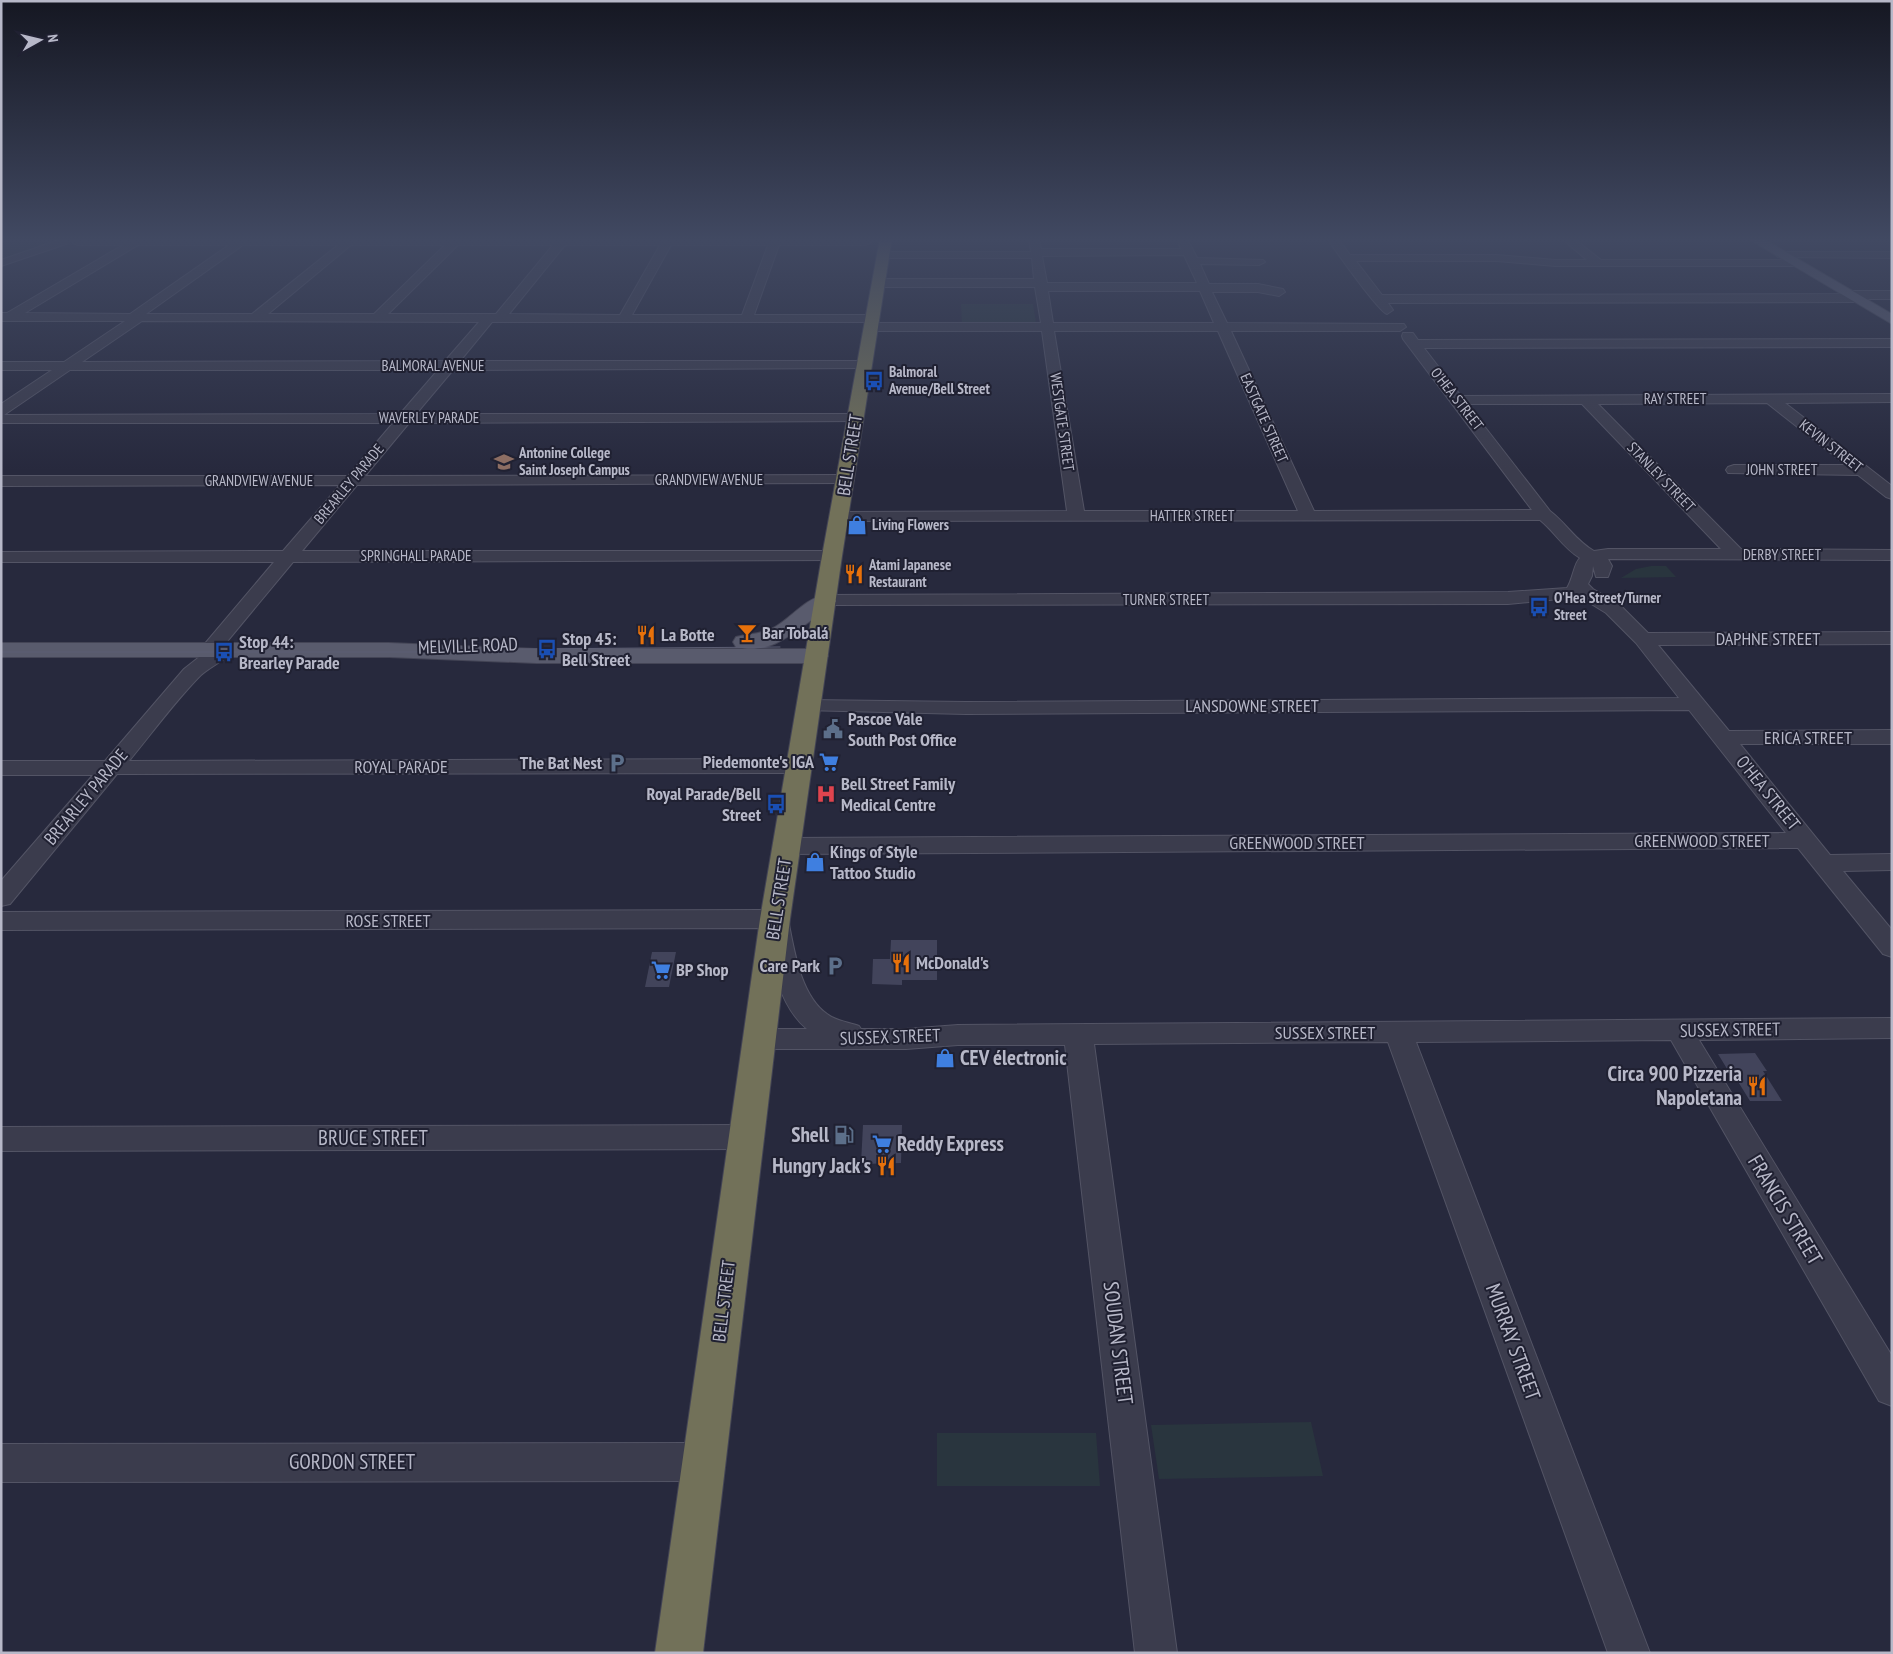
<svg xmlns="http://www.w3.org/2000/svg" width="1893" height="1654" font-family="'PT Sans Narrow',sans-serif">
<rect width="100%" height="100%" fill="#27293d"/>
<g fill="#29353e">
<path d="M 1,238 L 41,238 L 56,241 L 1,262 Z"/>
<path d="M 961,304 L 1033,304 L 1036,323 L 962,323 Z"/>
<path d="M 1651,566 L 1666,566 L 1676,577 L 1621,578 L 1636,569 Z"/>
<path d="M 1311,1422 L 1323,1476 L 1159,1479 L 1151,1425 Z"/>
<path d="M 937,1433 L 1096,1433 L 1100,1486 L 937,1486 Z"/>
</g>
<g fill="#42445b">
<path d="M 891,940 L 937,940 L 937,980 L 902,980 L 902,985 L 872,984 L 873,959 L 890,959 Z"/>
<path d="M 652,952 L 676,952 L 669,987 L 645,987 Z"/>
<path d="M 1755,1053 L 1767,1071 L 1763,1071 L 1782,1101 L 1750,1101 L 1732,1072 L 1729,1072 L 1718,1054 Z"/>
<path d="M 863,1125 L 902,1125 L 901,1163 L 861,1164 Z"/>
</g>
<g fill="none" stroke-linecap="round" stroke-linejoin="round">
<defs>
<g id="minor">
<path d="M 781,238 L 866,239 L 871,242 L 866,245 L 779,245 L 754,315 L 873,315 L 879,319 L 877,322 L 492,322 L 460,361 L 865,361 L 872,365 L 870,368 L 453,370 L 416,414 L 856,414 L 861,415 L 863,418 L 861,421 L 409,423 L 365,476 L 846,475 L 854,480 L 852,483 L 357,485 L 302,551 L 832,551 L 838,552 L 841,556 L 838,560 L 293,562 L 225,644 L 231,646 L 234,650 C 227,660 208,667 198,678 C 173,704 152,733 129,761 L 800,759 L 808,761 L 811,766 L 808,771 L 800,773 L 117,774 L 10,904 L 1,906 L 1,881 L 93,775 L 1,775 L 1,761 L 105,761 L 184,669 L 203,654 L 200,650 L 203,646 L 274,562 L 1,562 L 1,552 L 283,551 L 340,485 L 1,486 L 1,476 L 348,476 L 393,423 L 1,423 L 1,404 L 52,370 L 1,370 L 1,362 L 64,362 L 125,321 L 1,321 L 1,313 L 7,313 L 123,245 L 77,245 L 72,242 L 73,240 ZM 138,245 L 229,245 L 130,314 L 25,313 ZM 243,245 L 338,245 L 252,314 L 146,314 ZM 351,245 L 445,245 L 374,314 L 268,314 ZM 458,245 L 553,245 L 496,314 L 388,314 ZM 565,245 L 660,245 L 620,315 L 509,314 ZM 671,245 L 768,245 L 742,315 L 632,315 ZM 142,321 L 479,322 L 445,361 L 82,362 ZM 70,370 L 438,370 L 400,414 L 4,415 Z"/>
<path d="M 1029,238 L 1039,238 L 1041,249 L 1181,249 L 1177,238 L 1187,238 L 1197,258 L 1263,260 L 1265,262 L 1259,265 L 1200,264 L 1209,284 L 1258,284 L 1283,289 L 1285,292 L 1279,296 L 1258,292 L 1212,292 L 1227,323 L 1404,324 L 1406,327 L 1400,331 L 1231,331 L 1314,511 L 1532,510 L 1403,339 L 1402,336 L 1403,333 L 1413,333 L 1418,340 L 1892,339 L 1892,347 L 1424,348 L 1461,396 L 1892,394 L 1892,402 L 1785,403 L 1892,486 L 1892,499 L 1886,497 L 1858,475 L 1728,473 L 1726,470 L 1728,467 L 1734,465 L 1846,465 L 1767,403 L 1598,404 L 1741,549 L 1892,550 L 1892,560 L 1608,559 L 1612,566 L 1608,577 L 1596,577 L 1593,566 L 1592,576 L 1588,584 L 1593,589 L 1620,605 L 1648,633 L 1892,632 L 1892,644 L 1658,645 L 1729,731 L 1892,730 L 1892,744 L 1740,744 L 1830,855 L 1892,854 L 1892,870 L 1843,871 L 1892,930 L 1892,957 L 1883,954 L 1798,848 L 788,854 L 779,851 L 776,846 L 779,841 L 788,838 L 1786,833 L 1689,710 L 966,714 L 802,710 L 798,706 L 802,702 L 809,700 L 966,702 L 1679,698 L 1636,643 L 1606,613 L 1580,597 L 1508,604 L 818,605 L 816,601 L 818,597 L 825,595 L 1508,592 L 1567,588 C 1573,579 1574,563 1580,558 C 1563,548 1555,532 1540,520 L 834,521 L 832,517 L 834,513 L 840,512 L 1067,511 L 1042,331 L 871,331 L 865,327 L 871,323 L 1041,323 L 1035,287 L 878,287 L 872,283 L 878,279 L 1034,279 L 1032,258 L 883,258 L 877,255 L 883,252 L 1031,252 ZM 1184,255 L 1197,283 L 1047,283 L 1042,256 ZM 1048,291 L 1200,291 L 1214,323 L 1053,323 ZM 1054,331 L 1218,331 L 1298,511 L 1084,511 ZM 1467,404 L 1582,404 L 1721,549 L 1608,549 L 1594,551 C 1576,541 1567,524 1550,511 Z"/>
<path d="M 1327,238 L 1338,238 L 1350,255 L 1497,255 L 1555,260 L 1587,260 L 1561,238 L 1573,238 L 1601,260 L 1795,260 L 1801,263 L 1795,266 L 1555,266 L 1497,261 L 1356,261 L 1382,295 L 1843,294 L 1849,291 L 1892,291 L 1892,299 L 1860,299 L 1854,302 L 1388,303 L 1393,310 L 1387,314 C 1378,311 1335,250 1327,238 Z"/>
<path d="M 62,239 L 67,242 L 66,244 L 1,266 L 1,260 Z"/>
<path d="M 1782,252 L 1892,252 L 1892,258 L 1778,257 L 1776,255 Z"/>
<path d="M 775,910 L 784,913 L 788,919 C 794,949 800,995 827,1014 C 836,1021 848,1022 859,1026 L 861,1029 L 906,1029 L 958,1025 L 1892,1018 L 1892,1038 L 1699,1040 L 1892,1356 L 1892,1406 L 1879,1401 L 1671,1040 L 1416,1042 L 1650,1653 L 1608,1653 L 1388,1042 L 1094,1044 L 1177,1653 L 1135,1653 L 1065,1045 L 958,1045 L 906,1049 L 758,1049 L 748,1046 L 744,1039 L 748,1032 L 758,1029 L 807,1029 C 779,1006 771,961 764,928 L 1,930 L 1,912 Z"/>
<path d="M 745,1125 L 756,1128 L 760,1137 L 756,1146 L 745,1149 L 1,1151 L 1,1127 Z"/>
<path d="M 703,1443 L 716,1449 L 722,1462 L 716,1475 L 703,1481 L 1,1482 L 1,1444 Z"/>
</g>
<g id="major">
<path d="M 1747,238 L 1762,238 L 1892,314 L 1892,324 Z"/>
<path d="M 825,594 L 833,596 L 836,601 L 833,606 C 801,623 778,657 736,647 L 733,642 L 736,637 C 749,634 763,634 775,627 C 792,617 804,600 825,594 Z"/>
<path d="M 1,643 L 389,643 L 536,649 L 816,649 L 824,651 L 828,656 L 824,661 L 816,663 L 536,663 L 389,657 L 1,657 Z"/>
</g>
<path id="highway" d="M 880,238 L 892,238 L 842,556 L 790,919 L 703,1653 L 655,1653 L 760,919 L 822,556 Z"/>
</defs>
<use href="#minor" stroke="#535465" stroke-width="2"/>
<use href="#major" stroke="#444556" stroke-width="2"/>
<use href="#highway" stroke="#434455" stroke-width="2"/>
<use href="#minor" fill="#3b3c4d" fill-rule="evenodd"/>
<use href="#major" fill="#595b6d" fill-rule="evenodd"/>
<use href="#highway" fill="#727159" fill-rule="evenodd"/>
<path stroke="#5d5f74" stroke-width="1" d="M 1,652 L 460,652 L 516,649 L 780,647"/>
</g>
<linearGradient id="sky" x2="0" y2="1"><stop stop-color="#151722"/><stop offset="0.51" stop-color="#414962"/><stop offset="1" stop-color="#414962" stop-opacity="0"/></linearGradient>
<rect width="1893" height="470" fill="url(#sky)"/>
<defs>
<symbol id="bus-bare" viewBox="-9 -9 18 18"><path d="M-5-6H5V4H4V6H2V4H-2V6H-4V4H-5ZM-3.5-4V0h7V-4ZM-3.5 1.2v1.5H-2V1.2ZM2 1.2v1.5H3.5V1.2Z" fill="#1a4fb4" stroke="#202132" stroke-width="2.5" paint-order="stroke"/></symbol>
<symbol id="school-bare" viewBox="-9 -9 18 18"><path d="M0-5L7-2L0 1L-7-2ZM-4 1L0 2.5L4 1V4Q0 6-4 4Z" fill="#8d6e63" stroke="#202132" stroke-width="2.5" paint-order="stroke"/></symbol>
<symbol id="shop-bare" viewBox="-9 -9 18 18"><path d="M-5-2.5h2.3a2.7 3.5 0 0 1 5.4 0H5L5.5 6h-11ZM-1.5-2.5h3a1.5 2.3 0 0 0-3 0Z" fill="#3f7fe0" stroke="#202132" stroke-width="2.5" paint-order="stroke"/></symbol>
<symbol id="restaurant-bare" viewBox="-9 -9 18 18"><path d="M-5-6h1v4h1v-4h1v4h1v-4h1v5L-1.5 .5V6h-2V.5L-5-1ZM5-6V6H3V1.5H1.5Q1.5-4 5-6Z" fill="#e8710a" stroke="#202132" stroke-width="2.5" paint-order="stroke"/></symbol>
<symbol id="bar-bare" viewBox="-9 -9 18 18"><path d="M-6-5H6L.8 .8V4.5H3.5V6h-7V4.5H-.8V.8Z" fill="#e8710a" stroke="#202132" stroke-width="2.5" paint-order="stroke"/></symbol>
<symbol id="civic-bare" viewBox="-9 -9 18 18"><path d="M-.6-6.5H3V-4.5H.6V-3L4-1V1h2V6H-6V1h2V-1L-.6-3ZM-1.2 2.5V6h2.4V2.5Z" fill="#5c6f8a" stroke="#202132" stroke-width="2.5" paint-order="stroke"/></symbol>
<symbol id="supermarket-bare" viewBox="-9 -9 18 18"><path d="M-6-5.5h2.5l.6 2H6L4.5 2H-2.5L-4.4-4H-6ZM-1.5 3.2a1.3 1.3 0 1 0 .1 0ZM3 3.2a1.3 1.3 0 1 0 .1 0Z" fill="#3f7fe0" stroke="#202132" stroke-width="2.5" paint-order="stroke"/></symbol>
<symbol id="parking-bare" viewBox="-9 -9 18 18"><path d="M-3.5-5.5H1a3.5 3.5 0 0 1 0 7H-1V5.5H-3.5ZM-1-3.4V-.6H.8a1.4 1.4 0 0 0 0-2.8Z" fill="#5c6f8a" stroke="#202132" stroke-width="2.5" paint-order="stroke"/></symbol>
<symbol id="hospital-bare" viewBox="-9 -9 18 18"><path d="M-5-5h3v3.5h4V-5h3V5h-3V1.5h-4V5h-3Z" fill="#e0444e" stroke="#202132" stroke-width="2.5" paint-order="stroke"/></symbol>
<symbol id="fuel-bare" viewBox="-9 -9 18 18"><path d="M-5.5-6h7V0h2V4h1.3V-2.5L3-4.5l.8-.8L6-3V5H2.5V1h-1V6h-7ZM-4.2-4.7v3.2H.2V-4.7Z" fill="#5c6f8a" stroke="#202132" stroke-width="2.5" paint-order="stroke"/></symbol>
</defs>
<g fill-rule="evenodd">
<use href="#bus-bare" x="860" y="367" width="28" height="28"/>
<use href="#school-bare" x="490" y="448" width="28" height="28"/>
<use href="#shop-bare" x="843" y="511" width="28" height="28"/>
<use href="#restaurant-bare" x="840" y="560" width="28" height="28"/>
<use href="#bus-bare" x="1525" y="593" width="28" height="28"/>
<use href="#bar-bare" x="733" y="619" width="28" height="28"/>
<use href="#restaurant-bare" x="632" y="621" width="28" height="28"/>
<use href="#bus-bare" x="533" y="635" width="28" height="28"/>
<use href="#bus-bare" x="210" y="638" width="28" height="28"/>
<use href="#civic-bare" x="819" y="715" width="28" height="28"/>
<use href="#supermarket-bare" x="815" y="748" width="28" height="28"/>
<use href="#parking-bare" x="603" y="749" width="28" height="28"/>
<use href="#hospital-bare" x="812" y="780" width="28" height="28"/>
<use href="#bus-bare" x="762" y="790" width="28" height="28"/>
<use href="#shop-bare" x="801" y="848" width="28" height="28"/>
<use href="#restaurant-bare" x="887" y="949" width="28" height="28"/>
<use href="#parking-bare" x="821" y="952" width="28" height="28"/>
<use href="#supermarket-bare" x="647" y="956" width="28" height="28"/>
<use href="#shop-bare" x="931" y="1044" width="28" height="28"/>
<use href="#restaurant-bare" x="1743" y="1072" width="28" height="28"/>
<use href="#fuel-bare" x="830" y="1121" width="28" height="28"/>
<use href="#supermarket-bare" x="868" y="1130" width="28" height="28"/>
<use href="#restaurant-bare" x="872" y="1152" width="28" height="28"/>
</g>
<g text-anchor="middle" stroke-width="4" stroke-linejoin="round" paint-order="stroke">
<g font-size="15" fill="#b7b8c8" stroke="#202132">
<text x="433" y="371">BALMORAL AVENUE</text>
<text transform="translate(1457 399) rotate(52)" y="5">O'HEA STREET</text>
<text x="1675" y="404">RAY STREET</text>
<text x="429" y="423">WAVERLEY PARADE</text>
<text transform="translate(1264 418) rotate(66)" y="5">EASTGATE STREET</text>
<text transform="translate(1062 422) rotate(82)" y="5">WESTGATE STREET</text>
<text transform="translate(1831 446) rotate(38)" y="5">KEVIN STREET</text>
<text x="1782" y="475">JOHN STREET</text>
<text transform="translate(1661 477) rotate(46)" y="5">STANLEY STREET</text>
<text x="709" y="485">GRANDVIEW AVENUE</text>
<text x="259" y="486">GRANDVIEW AVENUE</text>
<text transform="translate(349 484) rotate(-50)" y="5">BREARLEY PARADE</text>
<text x="1192" y="521">HATTER STREET</text>
<text x="1782" y="560">DERBY STREET</text>
<text x="416" y="561">SPRINGHALL PARADE</text>
<text x="1166" y="605">TURNER STREET</text>
</g>
<g font-size="15" font-weight="bold" fill="#b7b8c8" stroke="#202132" text-anchor="start">
<text x="889" y="377">Balmoral<tspan x="889" dy="17">Avenue/Bell Street</tspan></text>
<text x="519" y="458">Antonine College<tspan x="519" dy="17">Saint Joseph Campus</tspan></text>
<text x="872" y="530">Living Flowers</text>
<text x="869" y="570">Atami Japanese<tspan x="869" dy="17">Restaurant</tspan></text>
<text x="1554" y="603">O'Hea Street/Turner<tspan x="1554" dy="17">Street</tspan></text>
</g>
<g font-size="18" fill="#b7b8c8" stroke="#202132">
<text transform="translate(850 455) rotate(-81)" y="6">BELL STREET</text>
<text x="1768" y="645">DAPHNE STREET</text>
<text transform="translate(468 646) rotate(-2)" y="6">MELVILLE ROAD</text>
<text x="1252" y="712">LANSDOWNE STREET</text>
<text x="1808" y="744">ERICA STREET</text>
<text x="401" y="773">ROYAL PARADE</text>
<text transform="translate(1768 793) rotate(51)" y="6">O'HEA STREET</text>
<text transform="translate(86 797) rotate(-50)" y="6">BREARLEY PARADE</text>
<text x="1702" y="847">GREENWOOD STREET</text>
<text x="1297" y="849">GREENWOOD STREET</text>
<text transform="translate(779 899) rotate(-81)" y="6">BELL STREET</text>
<text x="388" y="927">ROSE STREET</text>
<text transform="translate(1730 1030) rotate(-1)" y="6">SUSSEX STREET</text>
<text x="1325" y="1039">SUSSEX STREET</text>
<text transform="translate(890 1037) rotate(-2)" y="6">SUSSEX STREET</text>
<text transform="translate(724 1301) rotate(-83)" y="6">BELL STREET</text>
</g>
<g font-size="18" font-weight="bold" fill="#b7b8c8" stroke="#202132" text-anchor="start">
<text x="762" y="639">Bar Tobalá</text>
<text x="661" y="641">La Botte</text>
<text x="562" y="645">Stop 45:<tspan x="562" dy="21">Bell Street</tspan></text>
<text x="239" y="648">Stop 44:<tspan x="239" dy="21">Brearley Parade</tspan></text>
<text x="848" y="725">Pascoe Vale<tspan x="848" dy="21">South Post Office</tspan></text>
<text x="814" y="768" text-anchor="end">Piedemonte's IGA</text>
<text x="602" y="769" text-anchor="end">The Bat Nest</text>
<text x="841" y="790">Bell Street Family<tspan x="841" dy="21">Medical Centre</tspan></text>
<text x="761" y="800" text-anchor="end">Royal Parade/Bell<tspan x="761" dy="21">Street</tspan></text>
<text x="830" y="858">Kings of Style<tspan x="830" dy="21">Tattoo Studio</tspan></text>
<text x="916" y="969">McDonald's</text>
<text x="820" y="972" text-anchor="end">Care Park</text>
<text x="676" y="976">BP Shop</text>
</g>
<g font-size="21" font-weight="bold" fill="#b7b8c8" stroke="#202132" text-anchor="end">
<text x="960" y="1065" text-anchor="start">CEV électronic</text>
<text x="1742" y="1081">Circa 900 Pizzeria<tspan x="1742" dy="24">Napoletana</tspan></text>
<text x="829" y="1142">Shell</text>
<text x="897" y="1151" text-anchor="start">Reddy Express</text>
<text x="871" y="1173">Hungry Jack's</text>
</g>
<g font-size="21" fill="#b7b8c8" stroke="#202132">
<text x="373" y="1145">BRUCE STREET</text>
<text transform="translate(1785 1210) rotate(59)" y="7">FRANCIS STREET</text>
<text transform="translate(1513 1342) rotate(70)" y="7">MURRAY STREET</text>
<text transform="translate(1118 1343) rotate(83)" y="7">SOUDAN STREET</text>
<text x="352" y="1469">GORDON STREET</text>
</g>
</g>
<rect width="1893" height="1654" fill="none" stroke="#b7b8c8" stroke-width="5"/>
<g transform="translate(40 40) rotate(82)" stroke="#202132" stroke-width="4" paint-order="stroke">
<path d="M0-4L9 19L0 12L-9 19Z" fill="#b7b8c8"/>
<text y="-8" font-size="14" font-weight="bold" text-anchor="middle" fill="#b7b8c8">N</text>
</g>
</svg>
